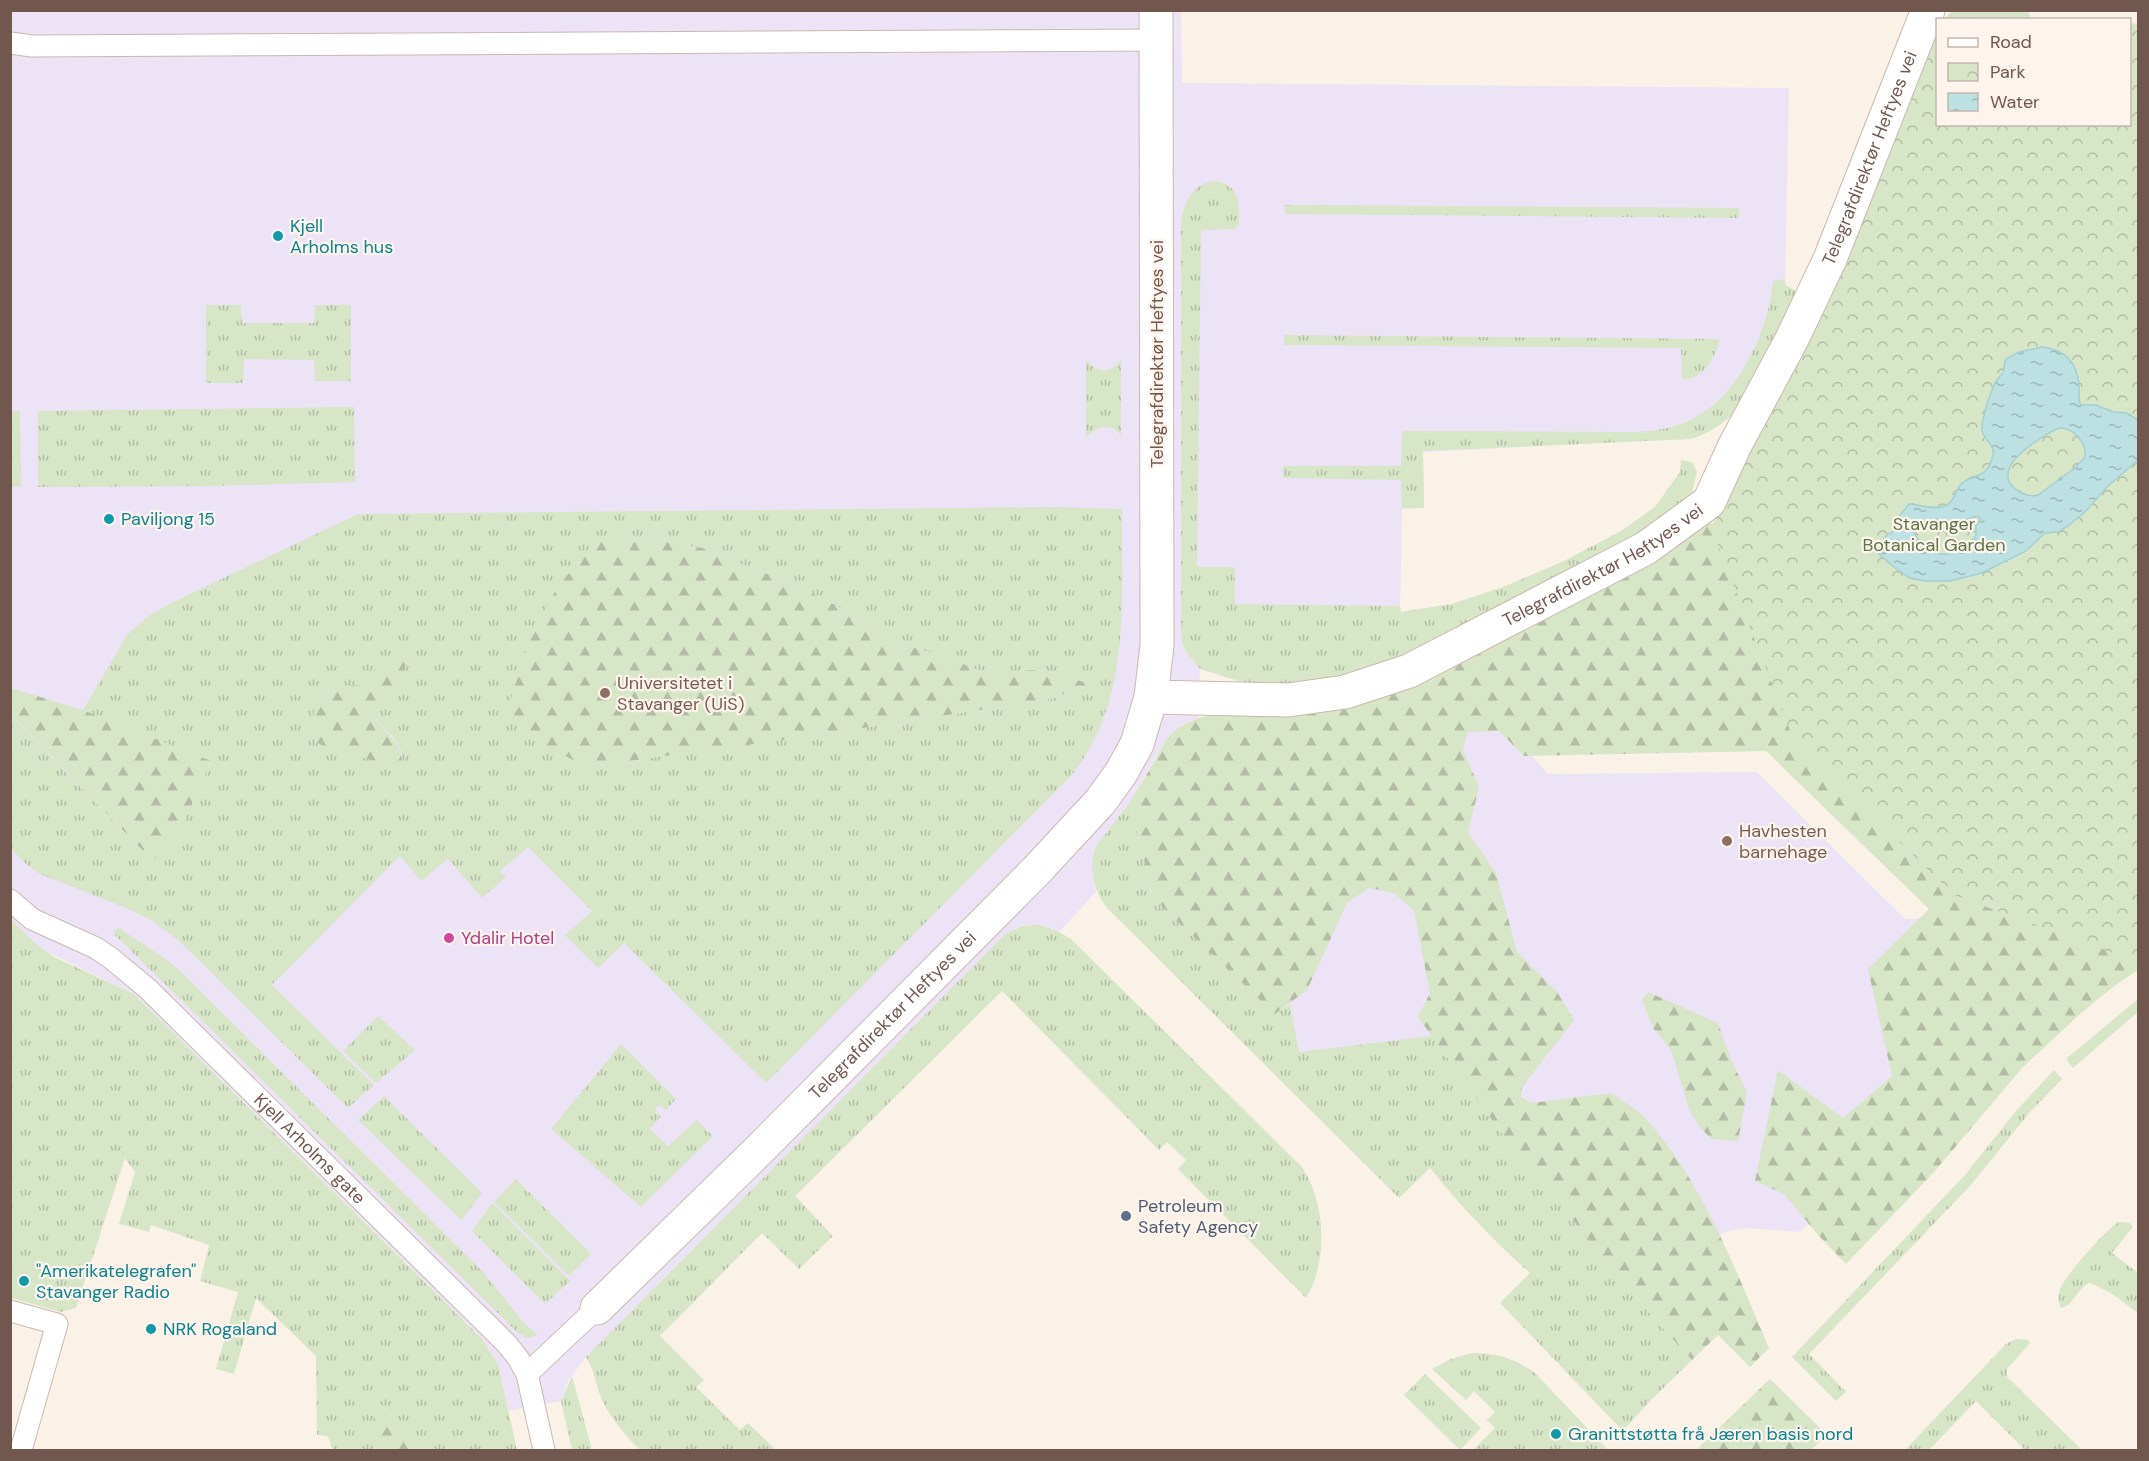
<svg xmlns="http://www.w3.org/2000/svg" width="2149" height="1461" font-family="'DM Sans',sans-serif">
<defs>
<pattern id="grass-tufts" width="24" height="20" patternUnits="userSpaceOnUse" patternTransform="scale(1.5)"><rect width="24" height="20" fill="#d7e6c7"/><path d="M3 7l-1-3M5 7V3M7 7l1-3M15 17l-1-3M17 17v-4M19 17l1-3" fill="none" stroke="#b3bda4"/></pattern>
<pattern id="forest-firs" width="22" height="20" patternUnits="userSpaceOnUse" patternTransform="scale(1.5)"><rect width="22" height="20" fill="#d7e6c7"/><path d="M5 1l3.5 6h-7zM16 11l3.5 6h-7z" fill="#b3bda4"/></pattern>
<pattern id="park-crowns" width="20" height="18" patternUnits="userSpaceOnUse" patternTransform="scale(1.5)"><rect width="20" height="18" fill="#d7e6c7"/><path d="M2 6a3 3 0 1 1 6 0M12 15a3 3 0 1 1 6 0" fill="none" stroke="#b3bda4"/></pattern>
<pattern id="water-ripples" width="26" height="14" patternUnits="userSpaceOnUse" patternTransform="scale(1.5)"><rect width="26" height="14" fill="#bde0e2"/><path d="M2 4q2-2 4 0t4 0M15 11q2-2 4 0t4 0" fill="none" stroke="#9eb8b9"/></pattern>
</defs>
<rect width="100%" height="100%" fill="#faf1e7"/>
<g fill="#ede3f6">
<path d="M 1181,10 L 1182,83 L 1789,88 L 1785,284 L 1793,290 L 1748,375 L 1679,439 L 1423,452 L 1424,508 L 1402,509 L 1400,612 L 1182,643 L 1187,653 L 1200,669 L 1198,718 L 1182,725 L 1163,744 L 1130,802 L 1096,846 L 1092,875 L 1096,892 L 1059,932 L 1040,925 L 1027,925 L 1015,928 L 1006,933 L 586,1357 L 568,1381 L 561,1401 L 509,1411 L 498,1364 L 482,1339 L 134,994 L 45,951 L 11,986 L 11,11 Z"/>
<path d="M 1496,715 L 1548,774 L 1757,772 L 1905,919 L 1971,917 L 1997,1042 L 1800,1232 L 1748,1228 L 1723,1232 L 1700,1254 L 1443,1035 L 1299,1052 L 1284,975 L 1230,729 Z"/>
</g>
<g fill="url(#grass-tufts)" fill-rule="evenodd">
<path d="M 1217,181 C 1241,187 1239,204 1239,225 L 1234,229 L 1201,230 L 1197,567 L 1231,567 L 1235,568 L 1235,604 L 1400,606 L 1401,612 L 1451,604 L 1503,587 L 1564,561 L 1621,531 L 1655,507 L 1680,472 L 1681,460 L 1692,462 L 1697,472 L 1692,492 L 1645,535 L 1386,666 L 1323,683 L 1251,685 L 1200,669 L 1187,653 L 1182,643 L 1181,630 L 1181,223 C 1184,202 1193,182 1217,181 Z"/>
<path d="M 1285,205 L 1739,208 L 1739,218 L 1285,214 Z"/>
<path d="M 1785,279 L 1785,285 L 1802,294 L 1735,412 C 1722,425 1709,433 1691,439 L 1423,451 L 1424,508 L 1402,508 L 1401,480 L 1283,478 L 1283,466 L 1401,466 L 1402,433 L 1405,431 L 1636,432 C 1653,431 1670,429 1686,422 C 1737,401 1768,333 1773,281 Z"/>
<path d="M 206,305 L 241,305 L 242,323 L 314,323 L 315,305 L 351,305 L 351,381 L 315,381 L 314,360 L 244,359 L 243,383 L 206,383 Z"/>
<path d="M 1284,335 L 1720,339 C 1715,357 1706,376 1685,380 L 1682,379 L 1681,348 L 1284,345 Z"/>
<path d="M 1121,359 L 1121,436 C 1113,422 1094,425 1086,439 L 1086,360 C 1096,373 1113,374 1121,359 Z"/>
<path d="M 354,407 L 355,482 L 208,486 L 38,487 L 38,411 Z"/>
<path d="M 11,411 L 20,411 L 21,487 L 11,487 Z"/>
<path d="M 1054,507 L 1122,509 C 1121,592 1131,682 1085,756 C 1076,772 1062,785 1049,798 L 766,1083 L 624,943 L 598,968 L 565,935 L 592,911 L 528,847 L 500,871 L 506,877 L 482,898 L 448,859 L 421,881 L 400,856 L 272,985 L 374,1085 L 348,1108 L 179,941 L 165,930 L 151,920 L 126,908 L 40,874 L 27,865 L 11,849 L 10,715 L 153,861 L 211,762 L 83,710 L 127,635 L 147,617 L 171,603 L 358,514 ZM 617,537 L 659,540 L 702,548 L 797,586 L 843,609 L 885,639 L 948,658 L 978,670 L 1012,675 L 1026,670 L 1041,670 L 1094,685 L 1069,691 L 1056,698 L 805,737 ZM 395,656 C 398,679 407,707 374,707 C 373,725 389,729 397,743 C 401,748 402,755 403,761 L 320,695 L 345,690 L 351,685 L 363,685 L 374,670 Z"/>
<path d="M 1130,802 L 1153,898 L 1275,1013 L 1290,1004 L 1299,1052 L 1432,1036 L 1500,1131 L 1645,1308 L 1692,1360 L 1650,1401 L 1623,1431 L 1500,1303 L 1530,1273 C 1494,1241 1460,1206 1430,1168 L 1399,1198 L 1108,909 C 1093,890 1088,869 1096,846 Z"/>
<path d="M 10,919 L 37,945 L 54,957 L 134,994 L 482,1339 L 498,1364 L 517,1450 L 425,1450 L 378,1402 L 377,1442 L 383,1450 L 333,1450 L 330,1441 L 327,1436 L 317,1435 L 316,1356 L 256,1298 L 234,1374 L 216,1369 L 238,1292 L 200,1281 L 209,1245 L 151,1225 L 149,1232 L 119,1224 L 135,1172 L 125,1158 L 76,1308 L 61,1312 L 11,1298 Z"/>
<path d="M 1040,925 L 1059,932 L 1071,939 L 1302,1167 C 1326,1202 1328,1262 1306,1298 L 1178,1169 L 1186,1160 L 1167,1142 L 1159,1150 L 1002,991 L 795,1196 L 833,1236 L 799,1269 L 762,1233 L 660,1336 L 704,1380 L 696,1387 L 740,1430 L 748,1423 L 776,1450 L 640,1450 C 627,1437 614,1422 605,1406 C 596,1390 596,1372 586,1357 L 1006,933 L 1022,926 Z"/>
<path d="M 119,928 L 164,958 L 178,969 L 483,1272 L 523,1322 L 538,1335 L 527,1338 L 518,1333 L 114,934 L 114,931 Z"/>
<path d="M 2138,999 L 2138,1012 L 2073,1068 L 2066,1059 Z"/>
<path d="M 378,1016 L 415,1050 L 376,1083 L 343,1051 Z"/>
<path d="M 621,1044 L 676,1099 L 666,1110 L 660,1106 L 656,1107 L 655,1112 L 661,1116 L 650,1129 L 668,1146 L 697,1120 L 713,1136 L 641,1207 L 551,1129 Z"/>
<path d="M 2054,1070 L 2062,1079 L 2030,1112 L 1969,1187 L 1809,1354 L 1846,1392 L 1836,1401 L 1792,1357 L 1965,1175 L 2016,1111 Z"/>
<path d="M 384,1096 L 482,1193 L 461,1220 L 358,1120 Z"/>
<path d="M 516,1179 L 591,1254 L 569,1276 L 494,1202 Z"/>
<path d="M 492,1203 L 570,1281 L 545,1304 L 472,1231 Z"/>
<path d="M 2119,1222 L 2130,1223 L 2133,1227 L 2112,1253 L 2138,1273 L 2138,1313 L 2111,1293 L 2090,1283 C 2078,1286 2074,1306 2061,1308 C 2058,1302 2058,1296 2060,1289 C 2064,1277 2108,1227 2119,1222 Z"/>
<path d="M 2016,1339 L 2028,1340 L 2030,1343 L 2007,1369 L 2007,1377 L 2082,1450 L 2025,1450 L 1976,1401 L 1929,1450 L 1905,1450 L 2006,1344 Z"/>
<path d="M 1472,1353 C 1496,1353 1515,1358 1535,1373 L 1608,1450 L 1473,1450 L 1495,1428 L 1487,1420 L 1495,1412 L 1474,1391 L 1466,1400 L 1432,1369 L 1451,1359 Z"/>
<path d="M 1425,1374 L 1481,1428 L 1460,1450 L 1404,1395 Z"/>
<path d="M 572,1376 L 592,1450 L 572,1450 L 561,1401 Z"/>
</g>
<g fill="url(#forest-firs)">
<path d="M 1709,522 L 1789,566 L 2138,524 L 2138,970 L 2113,987 L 2080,1014 L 2023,1067 L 1934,1172 L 1846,1264 L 1819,1236 L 1784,1194 L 1755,1181 L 1778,1070 L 1843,1118 L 1892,1076 L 1868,969 L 1929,909 L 1766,751 L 1524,756 L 1499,731 L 1467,732 L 1463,750 L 1479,787 L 1468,832 L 1496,873 L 1517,952 L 1557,992 L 1574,1020 L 1522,1087 L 1521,1097 L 1531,1103 L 1611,1093 C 1623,1102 1639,1110 1648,1121 C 1705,1187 1735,1269 1769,1348 L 1750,1367 L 1718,1335 L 1692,1360 L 1645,1308 L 1500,1131 L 1418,1017 L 1430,993 L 1414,911 L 1394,893 L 1369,888 L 1347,903 L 1307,990 L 1275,1014 L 1153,898 L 1130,802 C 1138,788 1148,773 1156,758 C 1160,750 1164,742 1170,735 C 1200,705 1266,709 1304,707 Z"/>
<path d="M 617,537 L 659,540 L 702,548 L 797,586 L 843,609 L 885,639 L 948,658 L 978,670 L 1012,675 L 1026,670 L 1041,670 L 1095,685 L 1069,691 L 1056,698 L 805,737 L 585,767 L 520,730 L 513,719 L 509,705 L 531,634 L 557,588 L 595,541 Z"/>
<path d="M 395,656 L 402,657 C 411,669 399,703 384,707 C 381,708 377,707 374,707 C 372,733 406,734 402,769 L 323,746 L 315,741 L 313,736 L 314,701 L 320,695 L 345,690 L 351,685 L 363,685 L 374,670 Z"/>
<path d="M 11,688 L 83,710 L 211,761 L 181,829 L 153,861 L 11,715 Z"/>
<path d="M 1648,992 L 1718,1023 L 1731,1060 L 1747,1092 L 1738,1141 L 1711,1139 L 1700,1127 L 1689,1109 L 1671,1050 L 1653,1028 L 1642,1000 Z"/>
<path d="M 1770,1379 L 1827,1435 L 1811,1450 L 1696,1450 Z"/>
<path d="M 377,1401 L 425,1450 L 383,1450 C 370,1433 372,1421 377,1401 Z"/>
</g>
<g fill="url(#park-crowns)">
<path d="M 1952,10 L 2028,11 L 2031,19 L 1945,19 Z"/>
<path d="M 2138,23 L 2138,962 L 1954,895 L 1793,738 L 1711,527 L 1737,480 L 1937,30 L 1938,124 L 2130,124 L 2130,24 Z"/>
</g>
<path fill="url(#water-ripples)" stroke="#a4d0d3" stroke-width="1.5" fill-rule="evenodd" d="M 2042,347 C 2073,351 2081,371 2079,401 L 2081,405 L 2096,405 L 2113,412 L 2127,413 L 2138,420 L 2138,460 L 2107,487 L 2086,511 L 2068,526 L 2058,532 L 2045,533 L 2026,551 L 1982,573 L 1950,581 L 1925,581 L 1910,578 L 1895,568 L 1877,552 L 1886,536 L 1895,530 L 1897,519 L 1909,504 C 1920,505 1934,510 1945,506 C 1955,502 1955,490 1961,484 C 1976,472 1987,480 1993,455 C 1995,445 1985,441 1982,431 C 1980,423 1991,391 1995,383 C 1997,379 2001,376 2003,372 C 2005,367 2003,364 2006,359 L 2019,352 ZM 2059,428 C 2074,428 2087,443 2085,457 L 2076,467 L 2038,495 C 2025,499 2003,486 2009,469 C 2014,454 2045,434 2059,428 ZM 1978,516 L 1980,519 L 1976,526 L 1976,535 C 1959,560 1927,562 1914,532 L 1922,524 L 1956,522 Z"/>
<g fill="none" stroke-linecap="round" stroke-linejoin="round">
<defs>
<g id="service">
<path d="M 10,43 L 32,46 L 1156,40"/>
<path id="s1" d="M 10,900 L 32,919 L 96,948 L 112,959 L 148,989 L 506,1343 L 518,1358 L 527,1374 L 544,1450"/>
<path d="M 10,1311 L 57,1324 L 21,1450"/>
<path d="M 527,1374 L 597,1308"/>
</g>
<g id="minor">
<path id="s2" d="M 1151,697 L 1288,700 L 1345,692 L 1409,671 L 1646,548 L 1709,502 L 1735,445 L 1792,339 L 1830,259 L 1928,10"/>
<path id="s3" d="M 597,1308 L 759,1150 L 1036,871 L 1100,802 L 1121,773 L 1137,744 L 1151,697 L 1157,645 L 1156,10"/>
</g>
</defs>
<use href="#service" stroke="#cbb8ae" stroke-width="23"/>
<use href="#minor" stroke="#cbb8ae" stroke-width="35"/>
<use href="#service" stroke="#fff" stroke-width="21"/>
<use href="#minor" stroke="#fff" stroke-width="33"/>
</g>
<g fill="#0f9aa8" stroke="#fdf5ed" stroke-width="2">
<circle cx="278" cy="236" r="6"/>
<circle cx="109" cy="519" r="6"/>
<circle cx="24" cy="1281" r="6"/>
<circle cx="151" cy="1329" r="6"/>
<circle cx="1556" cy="1434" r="6"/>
</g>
<g fill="#8d6e63" stroke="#fdf5ed" stroke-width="2">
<circle cx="605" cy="693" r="6"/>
<circle cx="1727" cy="841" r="6"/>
</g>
<circle fill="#d1479c" stroke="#fdf5ed" stroke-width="2" cx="449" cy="938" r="6"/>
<circle fill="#5c6f8a" stroke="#fdf5ed" stroke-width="2" cx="1126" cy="1216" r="6"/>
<g text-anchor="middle" stroke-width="4.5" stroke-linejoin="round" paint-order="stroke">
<g font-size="18" fill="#71574e" stroke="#fdf5ed">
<text dy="6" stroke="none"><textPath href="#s2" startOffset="987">Telegrafdirektør Heftyes vei</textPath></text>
<text transform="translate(1157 354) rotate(-90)" y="6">Telegrafdirektør Heftyes vei</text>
<text dy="6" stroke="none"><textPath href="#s2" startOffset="483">Telegrafdirektør Heftyes vei</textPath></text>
<text dy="6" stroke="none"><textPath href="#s3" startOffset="416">Telegrafdirektør Heftyes vei</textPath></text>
<text dy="6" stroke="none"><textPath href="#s1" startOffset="393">Kjell Arholms gate</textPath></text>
</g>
<g font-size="18" fill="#0d838f" stroke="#fdf5ed" text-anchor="start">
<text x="290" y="232">Kjell<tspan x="290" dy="21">Arholms hus</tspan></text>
<text x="121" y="525">Paviljong 15</text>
<text x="36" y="1277">"Amerikatelegrafen"<tspan x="36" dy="21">Stavanger Radio</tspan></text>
<text x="163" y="1335">NRK Rogaland</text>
<text x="1568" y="1440">Granittstøtta frå Jæren basis nord</text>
</g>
<g font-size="18" fill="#5a7647" stroke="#fdf5ed">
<text x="1934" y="530">Stavanger<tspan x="1934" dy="21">Botanical Garden</tspan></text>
</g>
<g font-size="18" fill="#785e54" stroke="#fdf5ed" text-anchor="start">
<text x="617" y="689">Universitetet i<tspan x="617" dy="21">Stavanger (UiS)</tspan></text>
<text x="1739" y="837">Havhesten<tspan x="1739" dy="21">barnehage</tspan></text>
</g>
<g font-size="18" fill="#b23c85" stroke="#fdf5ed" text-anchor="start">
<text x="461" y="944">Ydalir Hotel</text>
</g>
<g font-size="18" fill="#4e5e75" stroke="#fdf5ed" text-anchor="start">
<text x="1138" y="1212">Petroleum<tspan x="1138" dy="21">Safety Agency</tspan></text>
</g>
</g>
<rect width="2149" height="1461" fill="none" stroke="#71574e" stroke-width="24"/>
<rect x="1936" y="18" width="195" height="108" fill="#fdf5ed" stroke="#c5b6ad" stroke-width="1.5"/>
<rect x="1948" y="38" width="30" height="9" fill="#ffffff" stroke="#c5b6ad" stroke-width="1.5"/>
<text x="1990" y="48" font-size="18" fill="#71574e">Road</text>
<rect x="1948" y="63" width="30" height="18" fill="url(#park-crowns)" stroke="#c5b6ad" stroke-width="1.5"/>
<text x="1990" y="78" font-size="18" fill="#71574e">Park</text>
<rect x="1948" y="93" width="30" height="18" fill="url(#water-ripples)" stroke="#c5b6ad" stroke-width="1.5"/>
<text x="1990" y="108" font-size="18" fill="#71574e">Water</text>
</svg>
